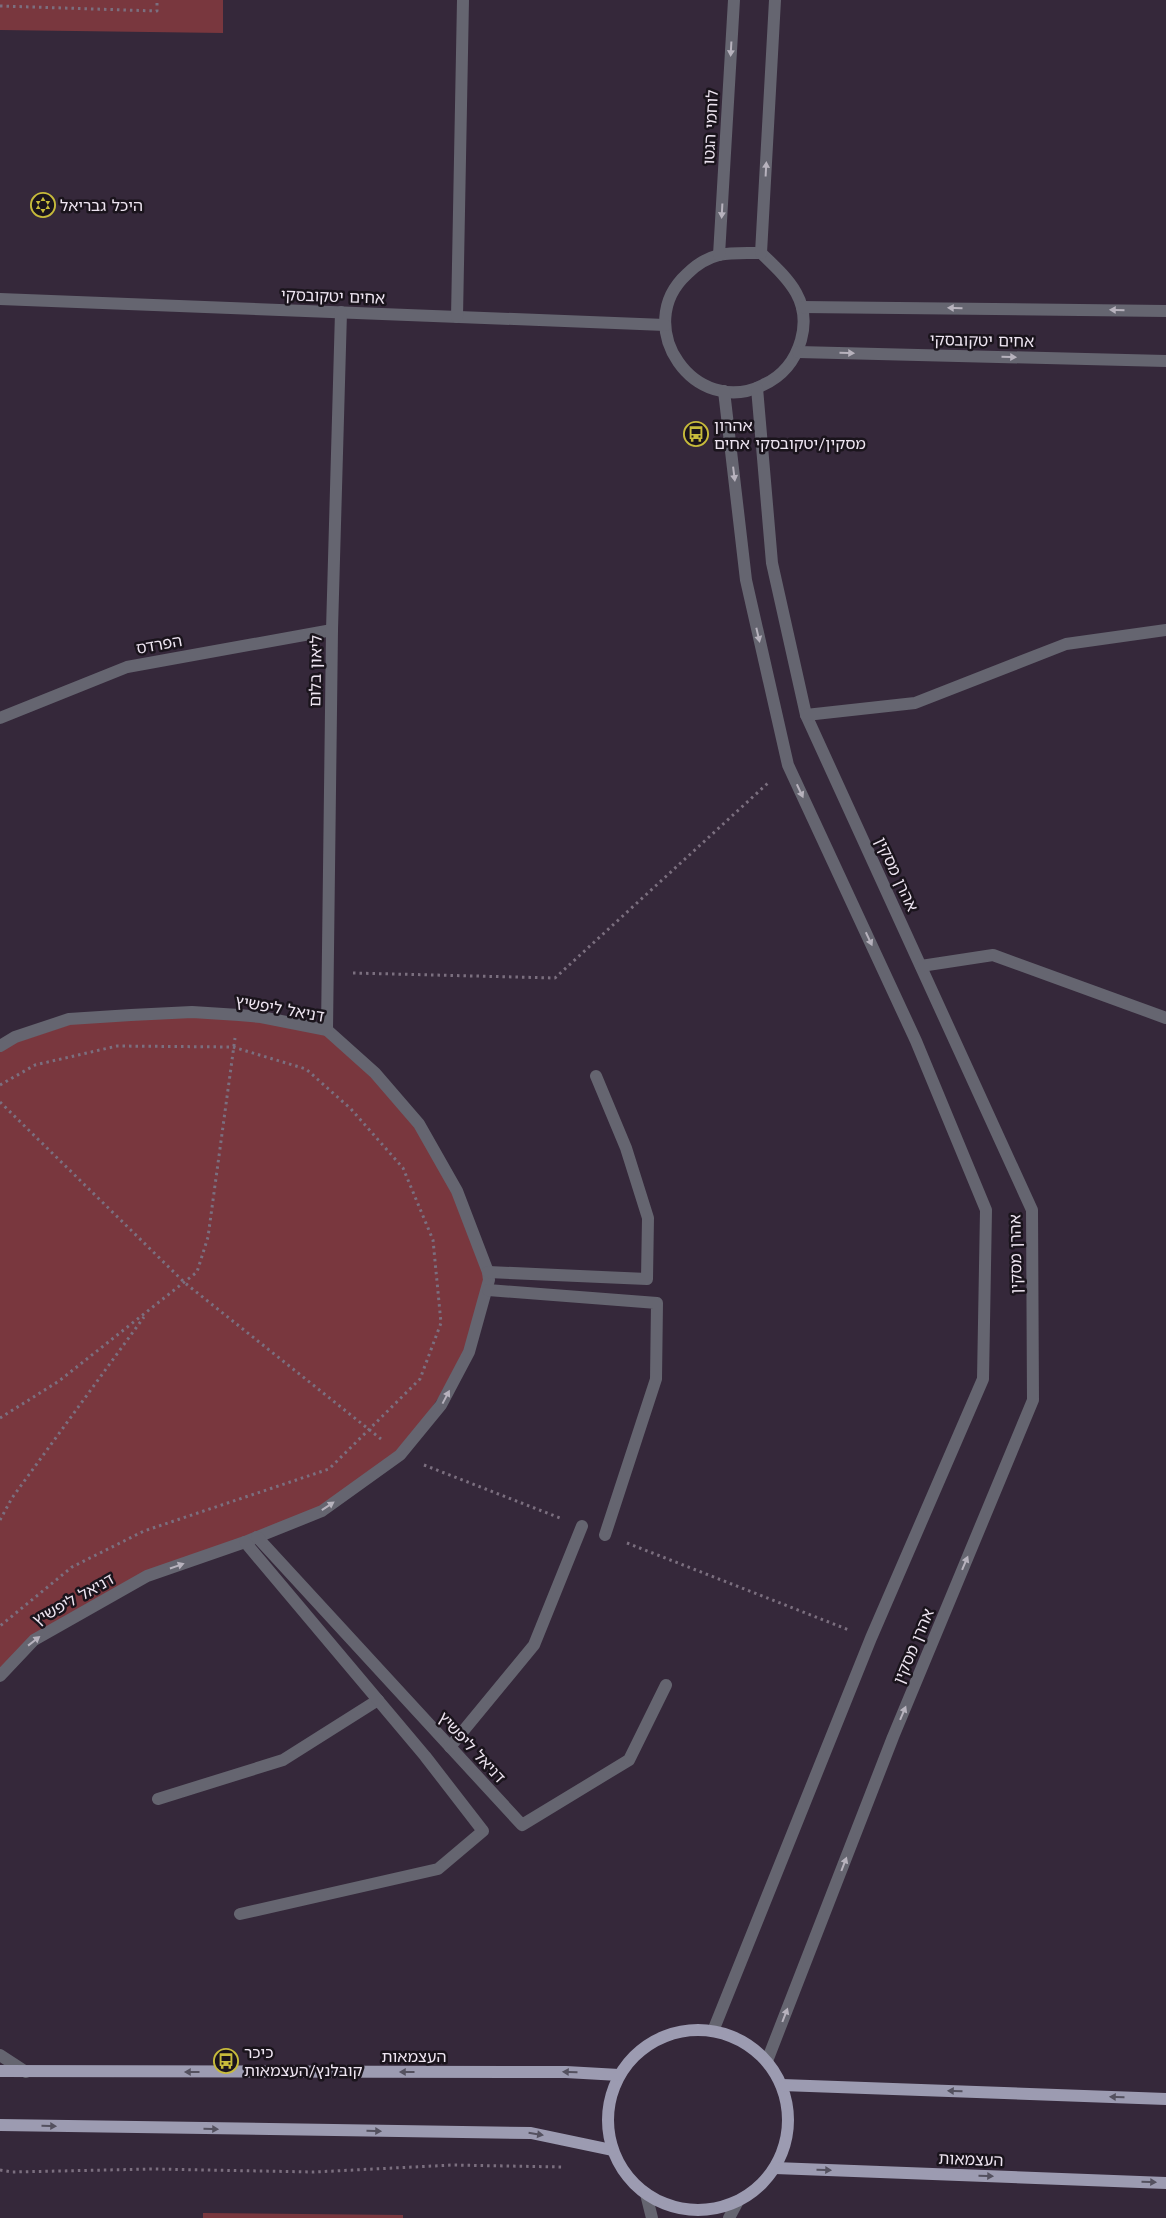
<svg xmlns="http://www.w3.org/2000/svg" width="1166" height="2218" font-family="'Work Sans','Noto Sans Hebrew',sans-serif">
<rect width="100%" height="100%" fill="#35283a"/>
<g fill="#79373e">
<path d="M 0,0 L 223,0 L 223,33 L 0,30 Z"/>
<path d="M 192,1012 L 327,1030 L 419,1124 L 457,1191 L 488,1272 L 469,1352 L 400,1455 L 322,1511 L 147,1576 L 34,1640 L 0,1676 L 0,1046 L 69,1019 Z"/>
<path d="M 203,2213 L 403,2215 L 403,2218 L 203,2218 Z"/>
</g>
<g fill="none" stroke-linecap="round" stroke-linejoin="round">
<g stroke="#7b6f7f" stroke-width="3" stroke-dasharray="2.5 4" stroke-linecap="butt">
<path d="M 0,6 L 157,11 L 157,0"/>
<path d="M 353,973 L 555,978 L 768,783"/>
<path d="M 0,1085 L 35,1065 L 117,1046 L 233,1047 L 306,1069 L 351,1109 L 403,1168 L 433,1240 L 441,1323 L 420,1379 L 329,1469 L 144,1531 L 72,1567 L 0,1626"/>
<path d="M 0,1102 L 185,1283 L 381,1439"/>
<path d="M 0,1418 L 59,1381 L 197,1272 L 208,1237 L 235,1038"/>
<path d="M 424,1465 L 560,1518"/>
<path d="M 0,1520 L 12,1498 L 144,1317"/>
<path d="M 627,1543 L 849,1630"/>
<path d="M 0,2170 L 12,2172 L 153,2169 L 314,2172 L 453,2165 L 562,2167"/>
</g>
<g stroke="#656570" stroke-width="12">
<path d="M 761,253 C 788,279 812,300 801,340 C 795,361 783,376 763,385 C 695,419 630,326 687,274 C 696,265 707,258 719,255 C 732,252 748,253 761,253 Z"/>
<path d="M 761,253 L 775,0"/>
<path d="M 719,255 L 734,0"/>
<path d="M 0,299 L 665,325"/>
<path d="M 802,307 L 1166,311"/>
<path d="M 457,317 L 463,0"/>
<path d="M 798,352 L 1166,361"/>
<path d="M 757,388 L 772,563 L 806,715 L 1032,1210 L 1033,1400 L 893,1737 L 767,2061"/>
<path d="M 806,715 L 915,703 L 1066,644 L 1166,630"/>
<path d="M 0,718 L 127,667 L 332,630"/>
<path d="M 921,966 L 993,955 L 1166,1018"/>
<path d="M 327,1030 L 332,630 L 341,312"/>
<path d="M 0,1046 L 15,1037 L 69,1019 L 131,1015 L 192,1012 L 239,1015 L 261,1017 L 327,1030 L 375,1073 L 419,1124 L 457,1191 L 488,1272 L 489,1280 L 469,1352 L 441,1405 L 400,1455 L 322,1511 L 245,1542 L 147,1576 L 34,1640 L 0,1676"/>
<path d="M 488,1272 L 647,1279 L 648,1218 L 626,1148 L 596,1076"/>
<path d="M 488,1290 L 657,1303 L 656,1379 L 605,1535"/>
<path d="M 257,1537 L 522,1825 L 629,1760 L 666,1685"/>
<path d="M 450,1747 L 534,1645 L 582,1526"/>
<path d="M 158,1799 L 283,1760 L 378,1700"/>
<path d="M 240,1914 L 438,1869 L 483,1831 L 425,1756 L 245,1542"/>
<path d="M 713,2031 L 871,1638 L 983,1379 L 986,1210 L 916,1041 L 788,765 L 746,580 L 724,391"/>
<path d="M 0,2055 L 26,2072"/>
<path d="M 646,2194 L 652,2218"/>
<path d="M 729,2218 L 738,2201"/>
</g>
<g stroke="#9c9bb1" stroke-width="12">
<circle cx="698" cy="2120" r="90"/>
<path d="M 0,2071 L 566,2072 L 619,2075"/>
<path d="M 782,2085 L 1166,2099"/>
<path d="M 0,2125 L 531,2133 L 612,2150"/>
<path d="M 775,2168 L 1166,2183"/>
</g>
</g>
<defs><path id="oneway-solid" d="M-6-.8H1V-3.2L6.5 0L1 3.2V.8H-6Z" transform="scale(1.25)"/></defs>
<g fill="#b7b2bd">
<use href="#oneway-solid" transform="translate(731 49) rotate(93)"/>
<use href="#oneway-solid" transform="translate(766 169) rotate(-87)"/>
<use href="#oneway-solid" transform="translate(722 211) rotate(93)"/>
<use href="#oneway-solid" transform="translate(955 308) rotate(-179)"/>
<use href="#oneway-solid" transform="translate(1117 310) rotate(-179)"/>
<use href="#oneway-solid" transform="translate(847 353) rotate(1)"/>
<use href="#oneway-solid" transform="translate(1009 357) rotate(1)"/>
<use href="#oneway-solid" transform="translate(734 474) rotate(83)"/>
<use href="#oneway-solid" transform="translate(758 635) rotate(77)"/>
<use href="#oneway-solid" transform="translate(800 791) rotate(65)"/>
<use href="#oneway-solid" transform="translate(869 939) rotate(65)"/>
<use href="#oneway-solid" transform="translate(446 1397) rotate(-62)"/>
<use href="#oneway-solid" transform="translate(328 1506) rotate(-34)"/>
<use href="#oneway-solid" transform="translate(965 1563) rotate(-67)"/>
<use href="#oneway-solid" transform="translate(177 1566) rotate(-19)"/>
<use href="#oneway-solid" transform="translate(34 1641) rotate(-38)"/>
<use href="#oneway-solid" transform="translate(903 1713) rotate(-67)"/>
<use href="#oneway-solid" transform="translate(844 1864) rotate(-69)"/>
<use href="#oneway-solid" transform="translate(785 2015) rotate(-69)"/>
</g>
<g fill="#54515f">
<use href="#oneway-solid" transform="translate(192 2072) rotate(180)"/>
<use href="#oneway-solid" transform="translate(407 2072) rotate(180)"/>
<use href="#oneway-solid" transform="translate(570 2072) rotate(-178)"/>
<use href="#oneway-solid" transform="translate(955 2091) rotate(-178)"/>
<use href="#oneway-solid" transform="translate(1117 2097) rotate(-178)"/>
<use href="#oneway-solid" transform="translate(49 2126) rotate(1)"/>
<use href="#oneway-solid" transform="translate(211 2129) rotate(1)"/>
<use href="#oneway-solid" transform="translate(374 2131) rotate(1)"/>
<use href="#oneway-solid" transform="translate(536 2134) rotate(9)"/>
<use href="#oneway-solid" transform="translate(824 2170) rotate(2)"/>
<use href="#oneway-solid" transform="translate(986 2176) rotate(2)"/>
<use href="#oneway-solid" transform="translate(1149 2182) rotate(2)"/>
</g>
<defs>
<symbol id="synagogue-ring" viewBox="-11 -11 22 22"><circle r="9.5" fill="#1a141c" stroke="#c7bb3b" stroke-width="1.5"/><path d="M0-6.5L5.6 3.2H-5.6ZM0 6.5L5.6-3.2H-5.6Z" fill="#c7bb3b"/></symbol>
<symbol id="bus-ring" viewBox="-11 -11 22 22"><circle r="9.5" fill="#1a141c" stroke="#c7bb3b" stroke-width="1.5"/><path d="M-5-6H5V4H4V6H2V4H-2V6H-4V4H-5ZM-3.5-4V0h7V-4ZM-3.5 1.2v1.5H-2V1.2ZM2 1.2v1.5H3.5V1.2Z" fill="#c7bb3b"/></symbol>
</defs>
<g fill-rule="evenodd">
<use href="#synagogue-ring" x="29" y="191" width="28" height="28"/>
<use href="#bus-ring" x="682" y="420" width="28" height="28"/>
<use href="#bus-ring" x="212" y="2047" width="28" height="28"/>
</g>
<g text-anchor="middle" stroke-width="5" stroke-linejoin="round" paint-order="stroke">
<g font-size="16" fill="#eee5f1" stroke="#1a141c">
<text transform="translate(710 127) rotate(-87)" y="6">לוחמי הגטו</text>
<text transform="translate(333 296) rotate(2)" y="6">אחים יטקובסקי</text>
<text transform="translate(982 340) rotate(1)" y="6">אחים יטקובסקי</text>
<text transform="translate(159 644) rotate(-10)" y="6">הפרדס</text>
<text transform="translate(315 671) rotate(-89)" y="6">ליאון בלום</text>
<text transform="translate(897 874) rotate(65)" y="6">אהרן מסקין</text>
<text transform="translate(280 1008) rotate(10)" y="6">דניאל ליפשיץ</text>
<text transform="translate(1015 1254) rotate(-91)" y="6">אהרן מסקין</text>
<text transform="translate(73 1599) rotate(-29)" y="6">דניאל ליפשיץ</text>
<text transform="translate(913 1646) rotate(-67)" y="6">אהרן מסקין</text>
<text transform="translate(472 1747) rotate(47)" y="6">דניאל ליפשיץ</text>
<text x="414" y="2062">העצמאות</text>
<text transform="translate(971 2159) rotate(2)" y="6">העצמאות</text>
</g>
<g font-size="16" fill="#eee5f1" stroke="#1a141c" text-anchor="start">
<text x="60" y="211">היכל גבריאל</text>
<text x="714" y="431">אהרון<tspan x="714" dy="18">מסקין/יטקובסקי אחים</tspan></text>
<text x="244" y="2058">כיכר<tspan x="244" dy="18">קובלנץ/העצמאות</tspan></text>
</g>
</g>
</svg>
